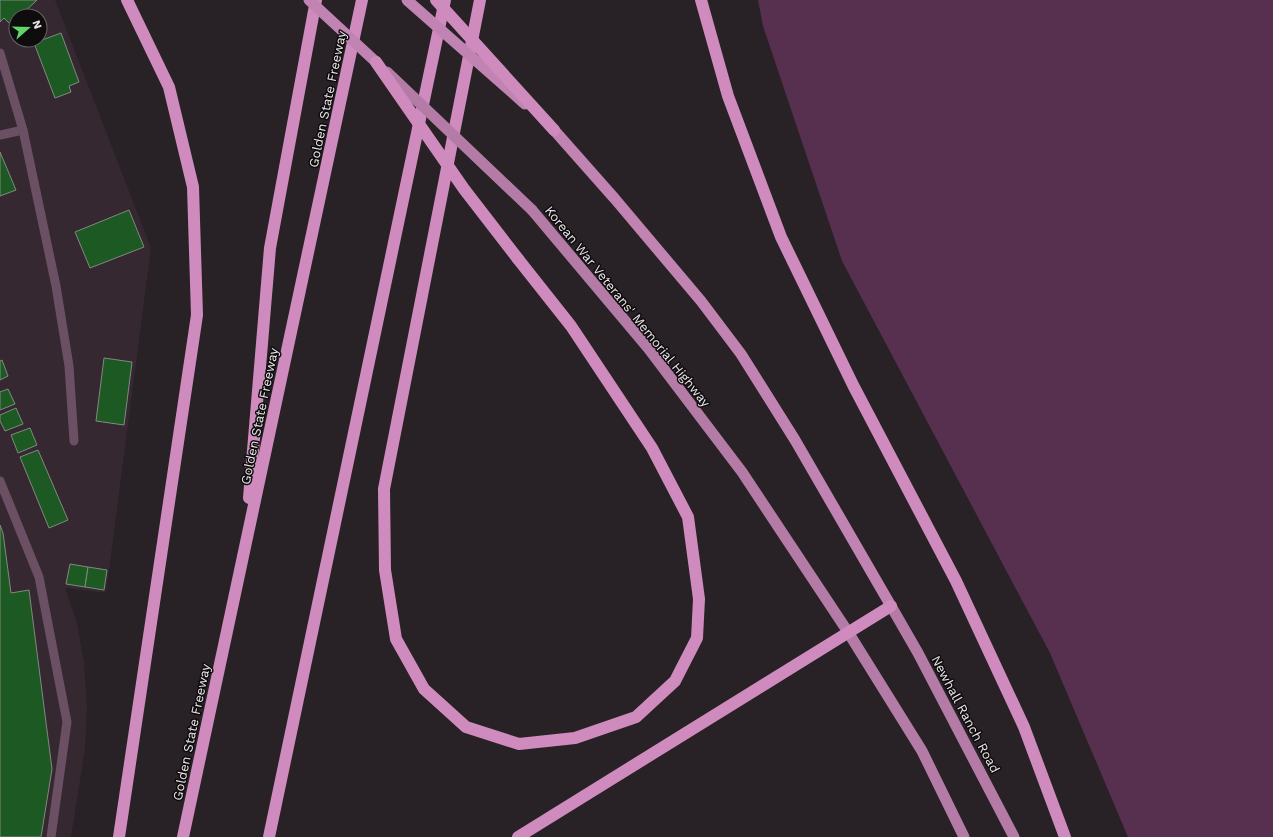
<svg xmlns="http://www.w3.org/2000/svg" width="1273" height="837" font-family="'Work Sans',sans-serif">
<rect width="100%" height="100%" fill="#282126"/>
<path fill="#352831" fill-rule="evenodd" d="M 0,0 L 55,0 L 151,248 L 106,593 L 65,588 L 77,623 L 84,663 L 87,707 L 85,749 L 71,837 L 0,837 ZM 16,16 L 40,16 L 40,40 L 16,40 Z"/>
<path fill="#58304f" d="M 758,0 L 1273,0 L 1273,837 L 1128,837 L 1050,653 L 842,261 L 763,26 Z"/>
<g fill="#1d5923" stroke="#828982">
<path d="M 0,0 L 37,0 L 20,16 L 16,16 L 16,20 L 11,25 L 4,18 L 0,22 Z"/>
<path d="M 61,33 L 79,82 L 69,86 L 71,92 L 55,98 L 34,43 Z"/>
<path d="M 0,152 L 16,190 L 0,196 Z"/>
<path d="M 129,210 L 144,247 L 90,268 L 75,232 Z"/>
<path d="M 104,358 L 132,362 L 124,425 L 96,421 Z"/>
<path d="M 2,360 L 8,376 L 0,380 L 0,361 Z"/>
<path d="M 8,389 L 15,404 L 0,410 L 0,392 Z"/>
<path d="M 16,408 L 23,424 L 5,431 L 0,421 L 0,415 Z"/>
<path d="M 30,428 L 37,445 L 18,453 L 11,435 Z"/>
<path d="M 38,450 L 68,520 L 49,528 L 20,457 Z"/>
<path d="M 0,525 L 3,533 L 11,593 L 29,590 L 52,769 L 41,837 L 0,837 Z"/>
<path d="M 70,564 L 88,567 L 85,587 L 66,584 Z"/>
<path d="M 88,567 L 107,570 L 104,590 L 85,587 Z"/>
</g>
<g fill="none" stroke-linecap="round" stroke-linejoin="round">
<g stroke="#6b5064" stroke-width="9">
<path d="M 0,53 L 23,130"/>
<path d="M 0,135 L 23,130 L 56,286 L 69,366 L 74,441"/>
<path d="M 0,481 L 39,577 L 67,722 L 51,837"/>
</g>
<g stroke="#b37ba5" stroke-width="11">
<path d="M 532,210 L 648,348 L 742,472 L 848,632 L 922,751 L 964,837"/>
<path d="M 891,606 L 918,653 L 1014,837"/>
</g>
<path stroke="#c183b2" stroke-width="11" d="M 554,130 L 615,199 L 701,301 L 741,354 L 795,440 L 891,606"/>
<g stroke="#cf8bbe" stroke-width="12">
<path d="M 480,0 L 384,489 L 385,570 L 396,639 L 424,689 L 466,727 L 519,744 L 575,738 L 636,717 L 675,681 L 697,638 L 699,599 L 688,517 L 652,448 L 571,326 L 518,259"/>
<path d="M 701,0 L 728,96 L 781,237 L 853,385 L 956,581 L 1024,727 L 1065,837"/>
<path d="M 249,498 L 270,248 L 316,0"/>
<path d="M 119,837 L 197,315 L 193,187 L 169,87 L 127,0"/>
<path d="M 183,837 L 362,0"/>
<path d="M 269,837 L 445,0"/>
<path d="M 518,837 L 891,606"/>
</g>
<path stroke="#b37ba5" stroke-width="11" d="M 387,72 L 532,210"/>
<g stroke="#c183b2" stroke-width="11">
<path d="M 309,0 L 376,62"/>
<path d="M 407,0 L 525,104"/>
</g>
<g stroke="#cf8bbe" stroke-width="12">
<path d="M 436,0 L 554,130"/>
<path d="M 376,62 L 464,189 L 518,259"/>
</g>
</g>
<g text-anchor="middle" stroke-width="3" stroke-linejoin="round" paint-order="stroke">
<g font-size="13" fill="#eae5e8" stroke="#0f0c0e">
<text transform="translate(327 99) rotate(-78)" y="5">Golden State Freeway</text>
<text transform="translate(628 306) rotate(51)" y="5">Korean War Veterans' Memorial Highway</text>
<text transform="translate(259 416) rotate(-78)" y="5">Golden State Freeway</text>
<text transform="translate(966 714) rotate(62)" y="5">Newhall Ranch Road</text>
<text transform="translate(191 732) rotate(-78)" y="5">Golden State Freeway</text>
</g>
</g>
<g transform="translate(28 28) rotate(70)"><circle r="19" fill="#0f0c0e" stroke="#676365"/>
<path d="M0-3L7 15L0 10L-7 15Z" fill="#61d46a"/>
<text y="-6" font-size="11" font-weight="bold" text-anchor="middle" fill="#eae5e8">N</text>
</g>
</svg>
